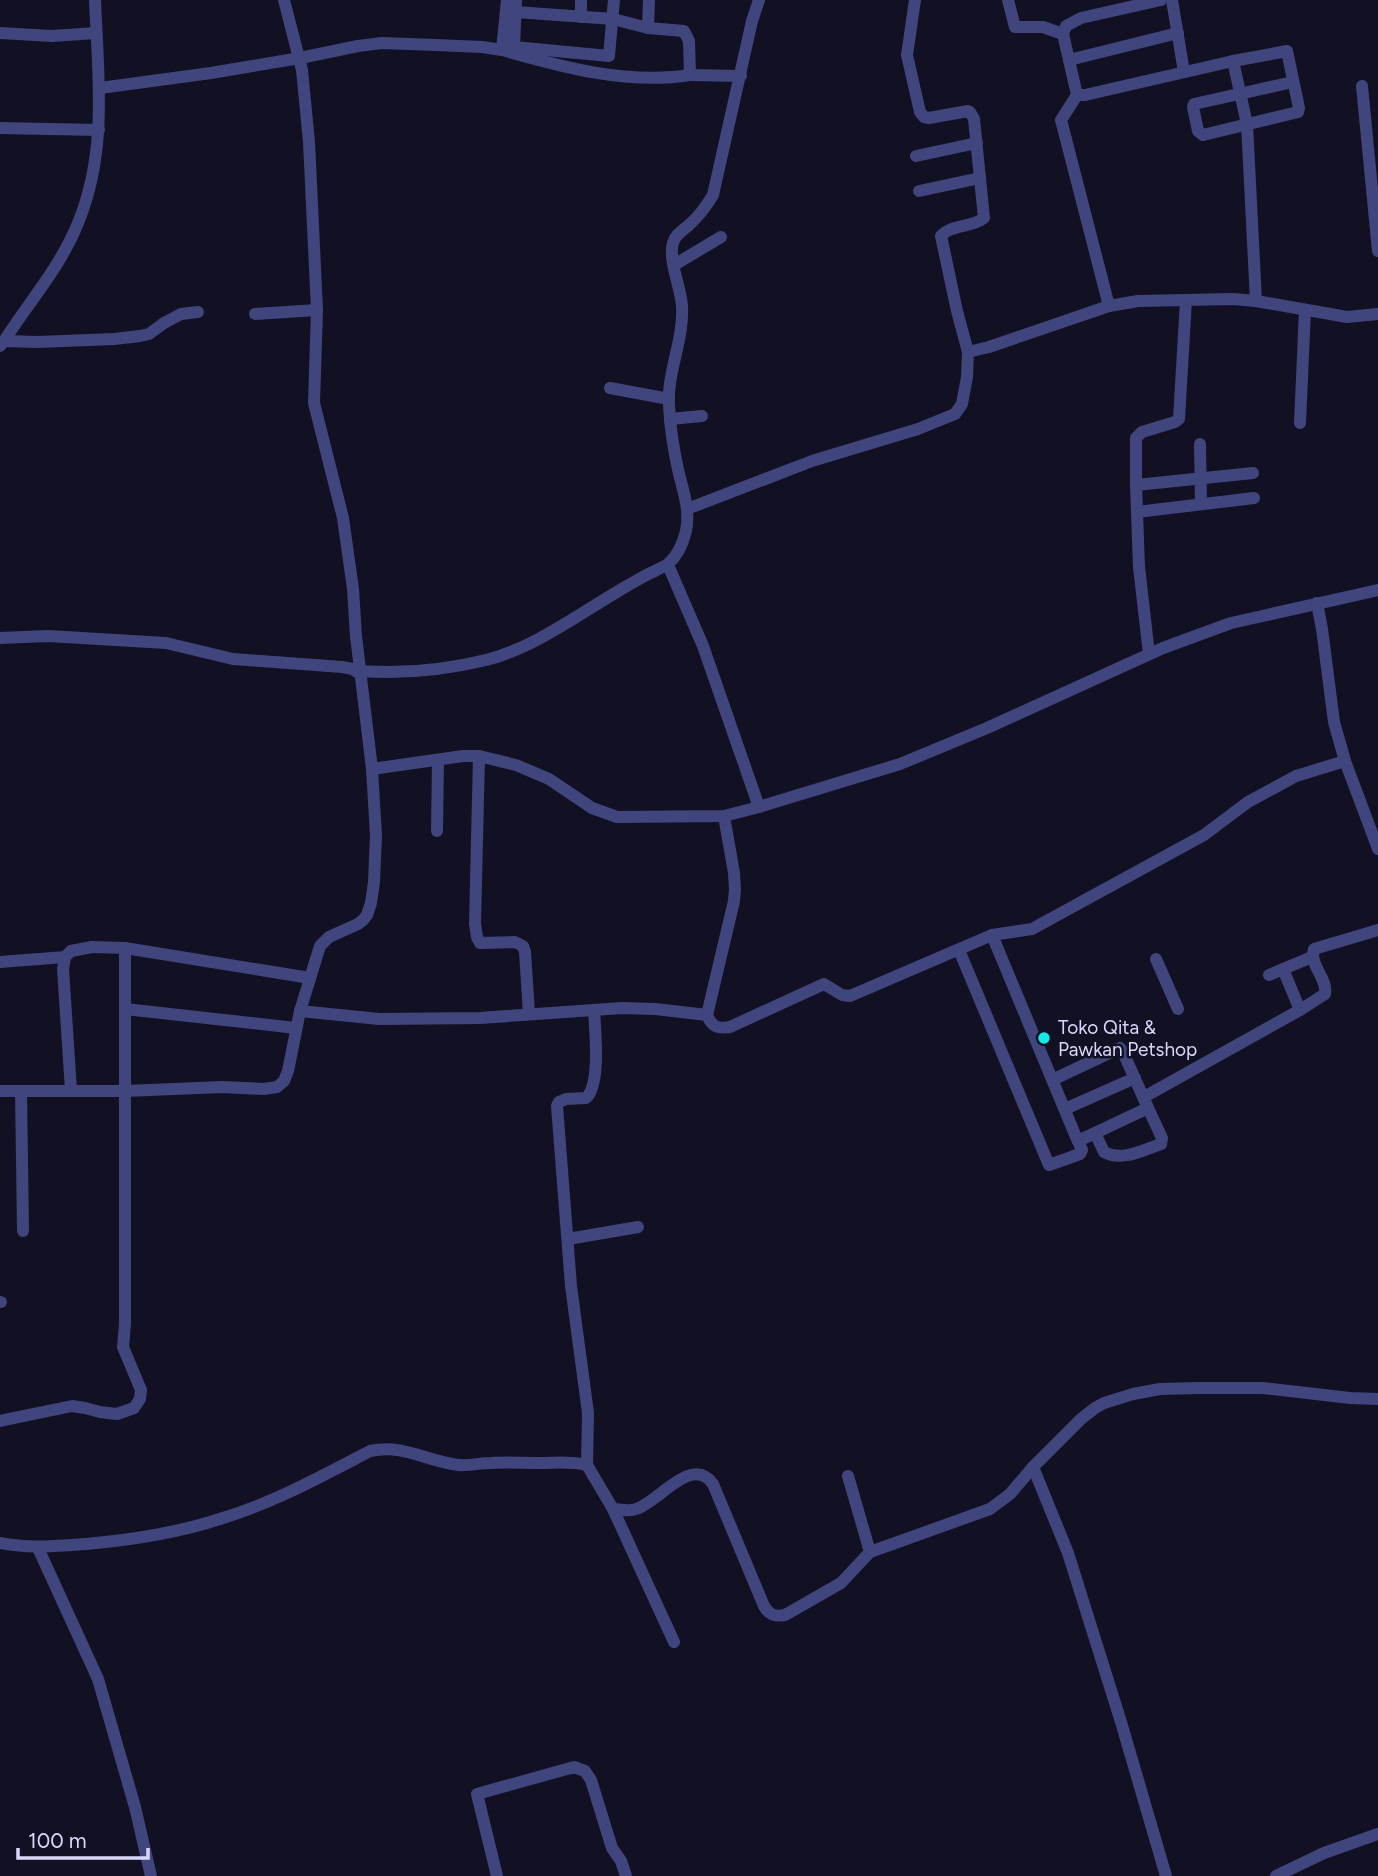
<svg xmlns="http://www.w3.org/2000/svg" width="1378" height="1876" font-family="Figtree,sans-serif">
<rect width="100%" height="100%" fill="#121123"/>
<g fill="none" stroke-linecap="round" stroke-linejoin="round">
<g stroke="#40457e" stroke-width="12">
<path d="M 507,0 L 502,50 C 562,67 627,85 690,75"/>
<path d="M 516,0 L 514,47 L 609,56 L 614,0"/>
<path d="M 915,0 L 907,55 L 920,112 L 924,117 L 929,118 L 968,111 L 970,112 L 974,119 L 984,218 C 972,228 951,224 941,236 L 957,311 L 968,352 L 989,347 L 1109,306 L 1138,301 L 1233,299 L 1256,301 L 1347,317 L 1378,314"/>
<path d="M 1008,0 L 1015,27 L 1043,27 L 1063,34 L 1077,95 L 1061,120 L 1109,306"/>
<path d="M 1172,0 L 1184,72"/>
<path d="M 516,12 L 613,19 L 648,28 L 684,31 L 689,41 L 690,75 L 741,76"/>
<path d="M 581,17 L 581,0"/>
<path d="M 648,28 L 649,0"/>
<path d="M 0,33 L 52,36 L 96,33"/>
<path d="M 1063,34 L 1066,26 L 1081,18 L 1161,0"/>
<path d="M 1069,60 L 1178,33"/>
<path d="M 1233,61 L 1247,124 L 1256,301"/>
<path d="M 1362,86 L 1378,251"/>
<path d="M 100,88 L 211,73 L 300,58 L 358,46 L 382,43 L 436,45 L 482,47 L 502,50"/>
<path d="M 1077,95 L 1085,95 L 1233,61 L 1287,51 L 1299,108 L 1298,112 L 1203,135 L 1198,131 L 1193,107 L 1194,104 L 1293,82"/>
<path d="M 0,128 L 99,130"/>
<path d="M 916,156 L 977,143"/>
<path d="M 919,191 L 980,178"/>
<path d="M 674,265 L 721,237"/>
<path d="M 255,314 L 317,310"/>
<path d="M 4,341 C 29,302 61,266 78,223 C 108,151 98,75 95,0"/>
<path d="M 0,346 L 4,341 L 38,342 L 114,339 L 140,336 L 149,334 L 164,323 L 181,314 L 198,312"/>
<path d="M 610,388 L 669,399"/>
<path d="M 670,419 L 702,416"/>
<path d="M 1300,423 L 1305,310"/>
<path d="M 1200,444 L 1201,504"/>
<path d="M 1136,485 L 1253,473"/>
<path d="M 687,509 L 812,461 L 918,429 L 955,414 L 962,404 L 967,377 L 968,352"/>
<path d="M 1137,512 L 1254,498"/>
<path d="M 668,565 L 703,646 L 759,807"/>
<path d="M 0,638 L 48,636 L 166,643 L 233,659 L 342,667 L 353,669 L 360,674"/>
<path d="M 1149,654 L 1139,567 L 1136,485 L 1136,438 L 1142,432 L 1175,422 L 1179,419 L 1186,300"/>
<path d="M 360,671 C 402,674 445,670 486,660 C 535,648 583,611 627,586 C 636,581 645,575 655,571 C 659,568 665,567 669,563 C 678,555 683,543 686,531 C 690,511 684,493 679,474 C 674,452 670,428 669,405 C 667,372 684,340 682,306 C 681,288 668,260 673,243 C 675,234 684,230 690,224 C 699,216 707,205 713,195 L 752,21 L 759,0"/>
<path d="M 479,756 L 475,924 L 477,937 L 480,943 L 515,942 L 523,946 L 525,952 L 529,1014"/>
<path d="M 1345,761 L 1378,849"/>
<path d="M 372,769 L 463,756 L 479,756 L 516,765 L 549,779 L 592,808 L 617,817 L 724,816 L 759,807 L 900,764 L 987,728 L 1163,648 L 1231,623 L 1378,590"/>
<path d="M 437,831 L 438,760"/>
<path d="M 992,935 L 1076,1137 L 1078,1141 L 1148,1108 L 1123,1052 L 1120,1048 L 1052,1080"/>
<path d="M 959,950 L 1049,1165 L 1080,1154 L 1082,1150 L 1078,1141"/>
<path d="M 1156,959 L 1178,1009"/>
<path d="M 0,962 L 65,957"/>
<path d="M 1283,969 L 1300,1010"/>
<path d="M 1269,975 L 1312,957"/>
<path d="M 125,1009 L 296,1028"/>
<path d="M 594,1010 C 595,1030 601,1085 586,1098 L 566,1099 L 559,1102 L 557,1106 L 571,1286 L 588,1413 L 587,1465 L 613,1509 L 674,1642"/>
<path d="M 300,1011 L 379,1019 L 480,1018 L 622,1008 L 655,1009 L 707,1015 L 734,901 L 735,889 L 734,873 L 724,816"/>
<path d="M 707,1015 C 712,1027 717,1029 730,1027 L 824,984 L 842,995 L 850,996 L 992,935 L 1032,929 L 1204,835 L 1248,802 L 1296,776 L 1345,761 L 1334,722 L 1322,629 L 1317,603"/>
<path d="M 71,1090 L 63,969 L 65,957 L 71,951 L 92,947 L 125,948 L 310,978"/>
<path d="M 0,1091 L 125,1091 L 222,1087 L 264,1089 L 277,1087 L 284,1081 L 288,1071 L 300,1011 L 320,946 L 329,937 L 358,924 L 363,920 L 367,915 L 371,903 L 374,882 L 376,835 L 372,769 L 356,636 L 353,589 L 343,518 L 314,403 L 317,310 L 309,142 L 302,70 L 284,0"/>
<path d="M 21,1091 L 23,1231"/>
<path d="M 1144,1097 L 1300,1010 L 1325,994 C 1328,978 1309,966 1314,949 L 1378,930"/>
<path d="M 1065,1109 L 1135,1078"/>
<path d="M 1095,1133 L 1104,1152 C 1122,1162 1143,1150 1161,1144 L 1162,1138 L 1148,1108"/>
<path d="M 568,1239 L 638,1227"/>
<path d="M 0,1302 L 1,1302"/>
<path d="M 0,1421 L 72,1406 L 85,1408 L 100,1412 L 117,1414 L 134,1408 L 140,1399 L 141,1390 L 123,1347 L 125,1324 L 125,948"/>
<path d="M 1033,1467 L 1068,1553 L 1121,1722 L 1166,1876"/>
<path d="M 848,1476 L 870,1552"/>
<path d="M 613,1509 C 621,1509 628,1512 636,1509 C 659,1502 692,1454 713,1484 L 764,1606 C 769,1615 775,1617 785,1615 L 841,1583 L 870,1552 L 990,1509 L 1010,1494 L 1033,1467 L 1081,1419 L 1095,1408 L 1104,1403 L 1133,1394 L 1160,1389 L 1198,1388 L 1263,1388 L 1350,1398 L 1378,1399"/>
<path d="M 0,1543 C 29,1549 56,1546 86,1544 C 132,1540 178,1533 223,1518 C 275,1502 322,1476 370,1451 C 405,1444 425,1461 459,1465 C 469,1466 480,1463 491,1463 C 507,1462 523,1463 539,1463 C 556,1463 571,1461 587,1465"/>
<path d="M 38,1548 L 98,1679 L 135,1807 L 151,1876"/>
<path d="M 497,1876 L 477,1794 L 574,1767 L 585,1771 L 591,1780 L 612,1848 L 621,1861 L 626,1876"/>
<path d="M 1276,1876 L 1324,1853 L 1378,1834"/>
</g>
</g>
<circle fill="#15e9e5" stroke="#121123" stroke-width="2.5" cx="1044" cy="1038" r="7"/>
<g text-anchor="middle" stroke-width="5" stroke-linejoin="round" paint-order="stroke">
<g font-size="19" fill="#d7d7fb" stroke="#121123" text-anchor="start">
<text x="1058" y="1034">Toko Qita &amp;<tspan x="1058" dy="22">Pawkan Petshop</tspan></text>
</g>
</g>
<path d="M18 1848v10h130v-10" fill="none" stroke="#d7d7fb" stroke-width="3.5"/>
<text x="28" y="1848" font-size="21" fill="#d7d7fb" stroke="#121123" stroke-width="5" paint-order="stroke">100 m</text>
</svg>
